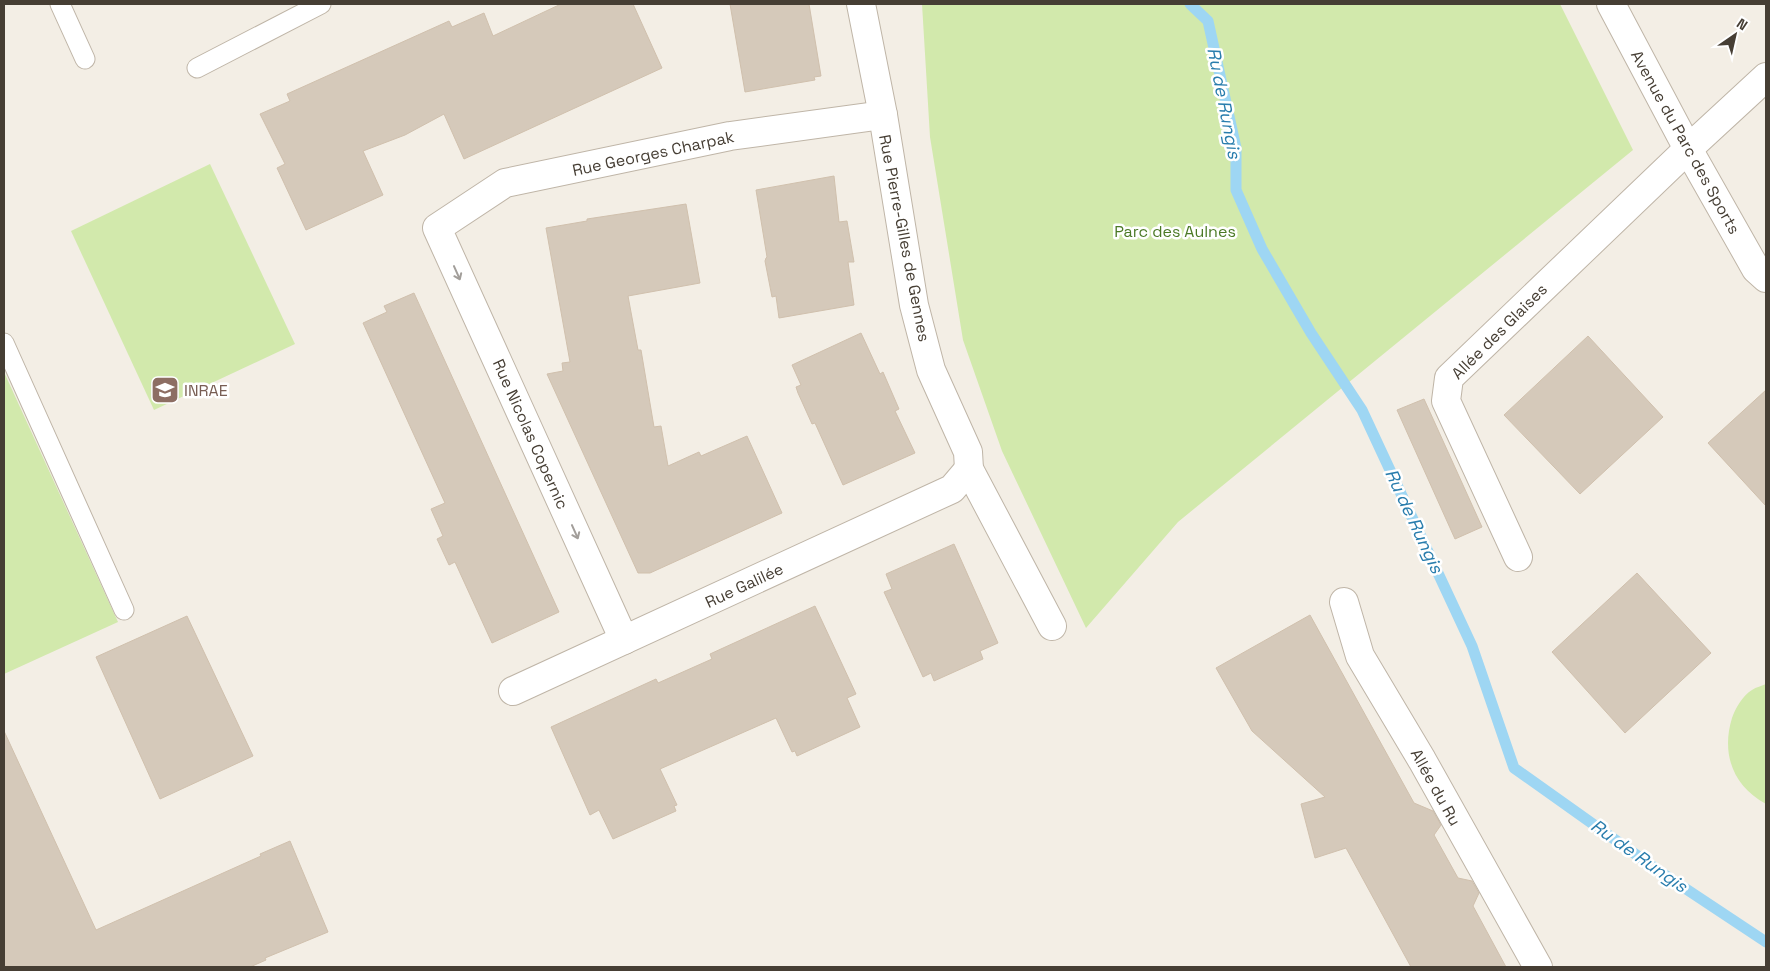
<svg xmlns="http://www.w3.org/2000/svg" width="1770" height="971" font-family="'Space Grotesk',sans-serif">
<rect width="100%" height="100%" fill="#f3eee5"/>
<g fill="#d2e9ac">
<path d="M 922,4 L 1560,4 L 1633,150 L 1178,522 L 1086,628 L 1002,451 L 963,340 L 930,137 Z"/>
<path d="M 210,164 L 295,344 L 154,410 L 71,231 Z"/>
<path d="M 4,372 L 118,622 L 4,674 Z"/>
<path d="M 1766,684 L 1766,804 C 1733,786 1721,754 1732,718 C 1735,709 1743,695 1752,690 C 1756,687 1762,686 1766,684 Z"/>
</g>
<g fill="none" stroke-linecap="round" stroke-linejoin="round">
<path stroke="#9ed6f3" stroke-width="11" d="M 1190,4 L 1208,21 L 1236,148 L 1236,190 L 1262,249 L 1311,333 L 1362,410 L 1472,646 L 1514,768 L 1659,871 L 1766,942"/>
</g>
<g fill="#d5c9ba" stroke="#d0c0ad">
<path d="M 561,4 L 633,4 L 662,68 L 464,159 L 444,114 L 405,135 L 363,151 L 383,195 L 306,230 L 277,168 L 285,164 L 260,114 L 290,101 L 287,94 L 449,21 L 452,27 L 484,13 L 493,36 Z"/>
<path d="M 730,4 L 809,4 L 821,76 L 814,77 L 815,80 L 745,92 Z"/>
<path d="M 834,176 L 839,222 L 847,221 L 854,262 L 848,262 L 854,305 L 779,318 L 776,296 L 772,297 L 765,261 L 766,258 L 767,257 L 756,190 Z"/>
<path d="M 686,204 L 700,283 L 628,296 L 638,350 L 641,350 L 654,427 L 661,426 L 668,466 L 699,452 L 701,456 L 747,436 L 782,513 L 650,573 L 638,573 L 547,374 L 563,371 L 562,363 L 570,362 L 546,228 L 587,221 L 587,219 Z"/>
<path d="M 414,293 L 559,612 L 492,643 L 455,562 L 449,565 L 437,539 L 443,536 L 431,509 L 445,503 L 363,323 L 387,312 L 384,306 Z"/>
<path d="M 861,333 L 880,374 L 883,372 L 899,409 L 895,411 L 915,453 L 843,485 L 815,423 L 812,424 L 798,393 L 796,387 L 801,385 L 792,365 Z"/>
<path d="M 1588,336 L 1663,417 L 1580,494 L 1504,415 Z"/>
<path d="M 1766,390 L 1766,506 L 1708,443 Z"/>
<path d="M 1424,399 L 1482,527 L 1455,539 L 1397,410 Z"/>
<path d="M 954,544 L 998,643 L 980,651 L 983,659 L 934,681 L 931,673 L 923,677 L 884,592 L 892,589 L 886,574 Z"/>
<path d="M 1637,573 L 1711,653 L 1625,733 L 1552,652 Z"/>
<path d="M 815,606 L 856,694 L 847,698 L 860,727 L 797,756 L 795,751 L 792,752 L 776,718 L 660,769 L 677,805 L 674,806 L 676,811 L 613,839 L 599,810 L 590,815 L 551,727 L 656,679 L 658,683 L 712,659 L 710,654 Z"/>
<path d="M 1310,615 L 1414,803 L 1433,811 L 1441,825 L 1434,835 L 1458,878 L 1472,881 L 1479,893 L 1473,906 L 1506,967 L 1411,967 L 1346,848 L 1315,858 L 1301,804 L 1325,797 L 1252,731 L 1216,668 Z"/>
<path d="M 187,616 L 253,756 L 160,799 L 96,657 Z"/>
<path d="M 4,731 L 96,930 L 261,856 L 260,854 L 290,841 L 328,932 L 265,958 L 266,960 L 250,967 L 4,967 Z"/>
</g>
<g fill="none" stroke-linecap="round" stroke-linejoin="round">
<defs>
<g id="lane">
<path d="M 60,4 L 85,59"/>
<path d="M 197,68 L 321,4"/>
<path d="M 4,343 L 124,610"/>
</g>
<g id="street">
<path d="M 861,4 L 883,115 L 914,305 L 931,370 L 968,452 L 969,469 L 1052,626"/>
<path d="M 1611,4 L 1688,149 L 1756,269 L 1766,278"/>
<path d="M 1518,557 L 1446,401 L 1449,378 L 1688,149 L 1766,77"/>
<path d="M 1344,602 L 1360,656 L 1422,760 L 1538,967"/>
<path d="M 624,640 L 437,228 L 505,183 L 730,136 L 883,115"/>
<path d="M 513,691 L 952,489 L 969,469"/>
</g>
</defs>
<use href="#lane" stroke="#bfb5a7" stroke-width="21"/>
<use href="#street" stroke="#bfb5a7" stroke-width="30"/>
<use href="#lane" stroke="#fff" stroke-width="19"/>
<use href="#street" stroke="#fff" stroke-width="28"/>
</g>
<defs><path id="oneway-shaft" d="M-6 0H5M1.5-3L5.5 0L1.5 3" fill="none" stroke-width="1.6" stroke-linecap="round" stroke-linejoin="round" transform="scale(1.25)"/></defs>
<g stroke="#a29e9a">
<use href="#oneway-shaft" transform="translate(457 273) rotate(66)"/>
<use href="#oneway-shaft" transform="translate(575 532) rotate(66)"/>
</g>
<defs>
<symbol id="university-square" viewBox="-11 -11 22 22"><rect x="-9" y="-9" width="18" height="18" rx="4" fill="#8d6e63" stroke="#fff"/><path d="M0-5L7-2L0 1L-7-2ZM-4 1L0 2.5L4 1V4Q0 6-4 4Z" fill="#fff"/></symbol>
</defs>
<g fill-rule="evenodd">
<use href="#university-square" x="149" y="374" width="32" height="32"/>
</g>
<g text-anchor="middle" stroke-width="5" stroke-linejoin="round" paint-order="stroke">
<g font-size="16" fill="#463e34" stroke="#fff">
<text transform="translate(1686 142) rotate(61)" y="6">Avenue du Parc des Sports</text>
<text transform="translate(653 153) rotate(-12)" y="6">Rue Georges Charpak</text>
<text transform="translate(905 238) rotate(79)" y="6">Rue Pierre-Gilles de Gennes</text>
<text transform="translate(1499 331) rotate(-45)" y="6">Allée des Glaises</text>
<text transform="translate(531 434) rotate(66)" y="6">Rue Nicolas Copernic</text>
<text transform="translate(744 585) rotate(-25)" y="6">Rue Galilée</text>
<text transform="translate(1436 787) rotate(61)" y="6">Allée du Ru</text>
</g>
<g font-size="16" fill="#4b7926" stroke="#fff">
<text x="1175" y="237">Parc des Aulnes</text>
</g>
<g font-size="16" fill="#785e54" stroke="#fff" text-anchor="start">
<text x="184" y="396">INRAE</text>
</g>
<g font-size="18" font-style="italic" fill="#297dad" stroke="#fff">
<text transform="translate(1224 103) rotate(79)" y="6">Ru de Rungis</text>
<text transform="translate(1414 521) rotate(65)" y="6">Ru de Rungis</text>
<text transform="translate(1639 856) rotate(35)" y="6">Ru de Rungis</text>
</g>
</g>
<rect width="1770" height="971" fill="none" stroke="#463e34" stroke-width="10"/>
<g transform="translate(1735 35) rotate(34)" stroke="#ffffff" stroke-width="4" paint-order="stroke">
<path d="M0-4L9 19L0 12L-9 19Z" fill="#463e34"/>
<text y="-8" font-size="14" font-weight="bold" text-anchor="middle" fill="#463e34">N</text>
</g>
</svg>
